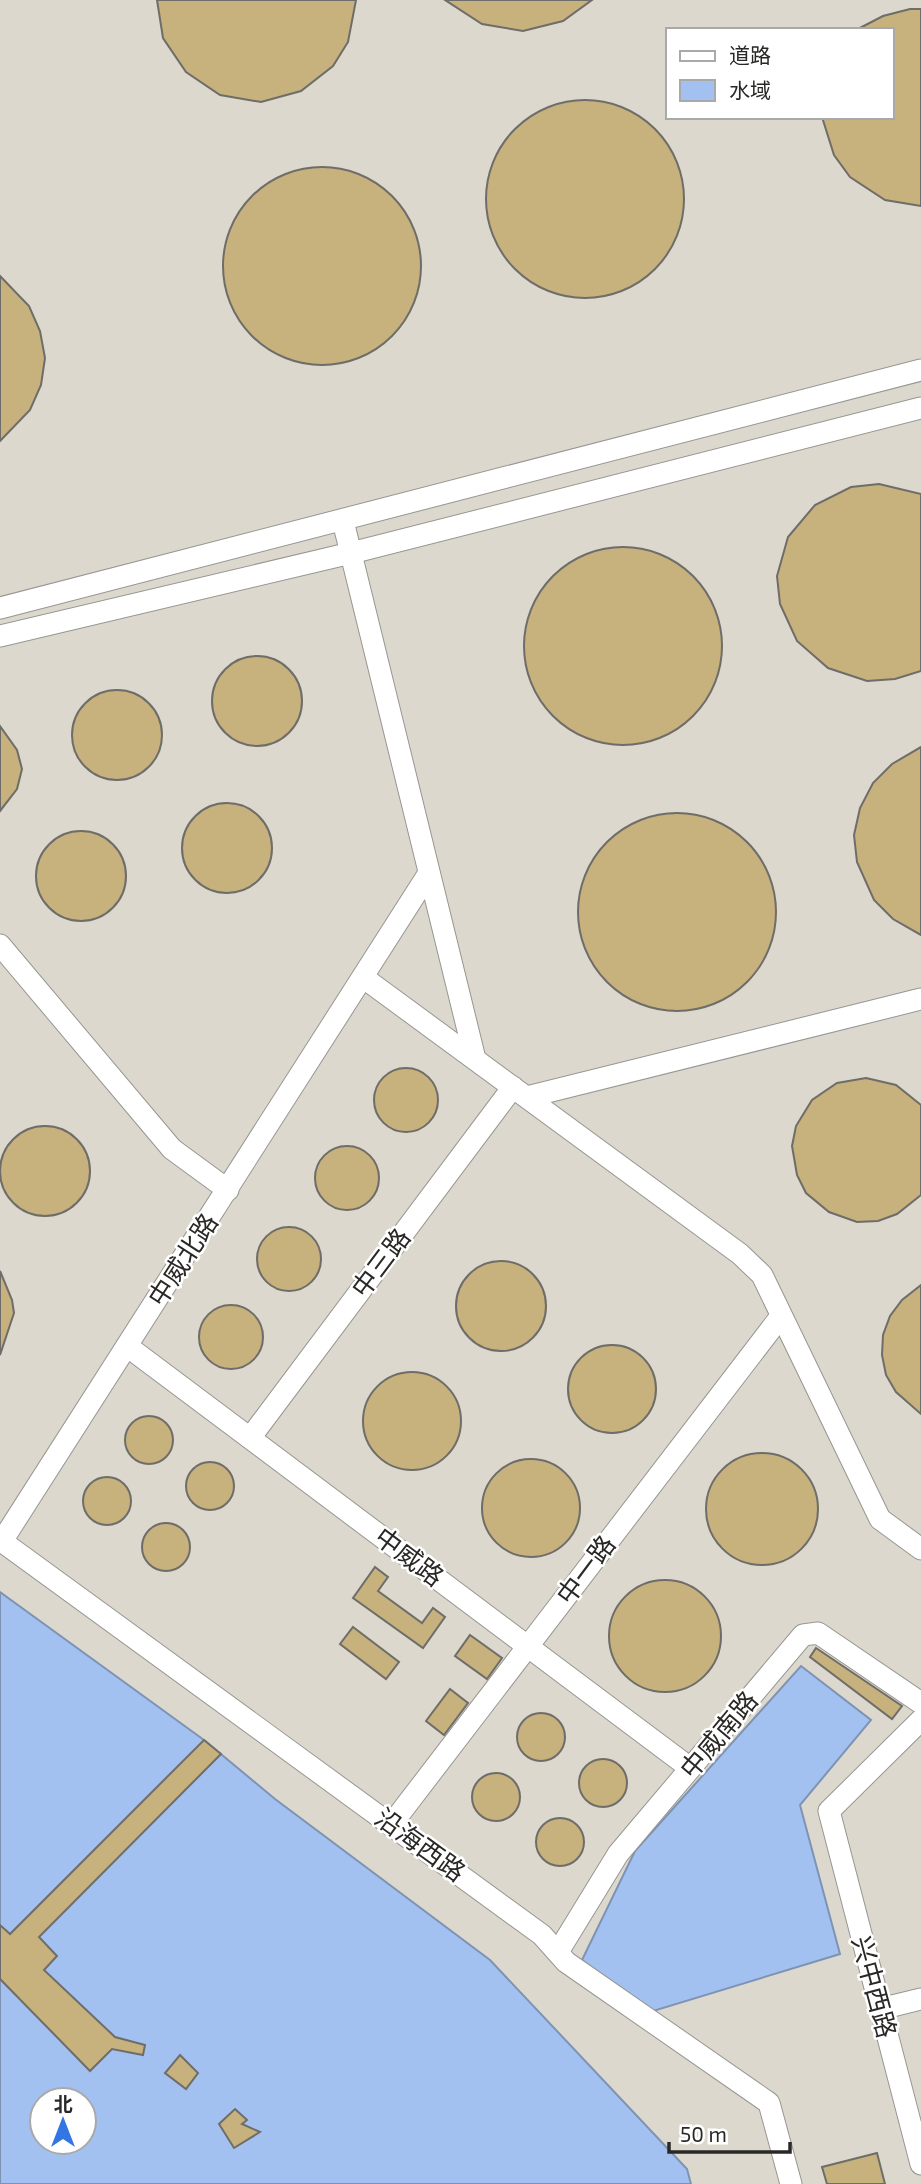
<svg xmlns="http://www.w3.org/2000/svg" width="921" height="2184" font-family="'Exo 2','Noto Sans SC',sans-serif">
<rect width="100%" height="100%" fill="#e6e4e0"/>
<path fill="#dcd8cd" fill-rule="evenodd" d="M 0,0 L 921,0 L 921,2184 L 691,2184 L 687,2169 L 653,2136 L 275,1799 L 204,1740 L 0,1592 ZM 667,30 L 891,30 L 891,117 L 667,117 Z"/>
<g fill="#a3c1f0" stroke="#7e93b4" stroke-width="2" fill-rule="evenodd">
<path d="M 0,1592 L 204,1740 L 275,1799 L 490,1960 L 687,2169 L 691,2184 L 0,2184 ZM 42,2100 L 84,2100 L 84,2142 L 42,2142 Z"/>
<path d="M 801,1666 L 871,1720 L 800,1805 L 840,1954 L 650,2012 L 582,1960 L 635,1851 Z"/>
</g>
<g fill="#c7b17d" stroke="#6e6d69" stroke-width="2">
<path d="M 157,0 L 356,0 L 348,42 L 333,66 L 301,91 L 261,102 L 220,95 L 186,72 L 163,38 Z"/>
<path d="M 445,0 L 592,0 L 563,21 L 523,31 L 482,24 Z"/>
<path d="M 910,9 L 921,9 L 921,206 L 885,200 L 850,177 L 834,155 L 822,117 L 891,117 L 891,30 L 856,30 L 883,16 Z"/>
<circle cx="585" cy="199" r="99"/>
<circle cx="322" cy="266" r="99"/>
<path d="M 0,276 L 29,306 L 40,331 L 45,358 L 41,385 L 30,410 L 0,441 Z"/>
<path d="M 879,484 L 921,494 L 921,671 L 895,679 L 867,681 L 828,668 L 797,641 L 780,604 L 777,576 L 788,537 L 815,505 L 851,487 Z"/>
<circle cx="623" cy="646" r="99"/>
<circle cx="257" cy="701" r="45"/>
<circle cx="117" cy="735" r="45"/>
<path d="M 0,726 L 17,750 L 22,769 L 17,789 L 0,811 Z"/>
<path d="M 921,747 L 921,935 L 893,919 L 874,900 L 857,862 L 854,835 L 860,808 L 873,783 L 892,764 Z"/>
<circle cx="227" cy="848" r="45"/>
<circle cx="677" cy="912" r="99"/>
<circle cx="81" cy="876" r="45"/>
<circle cx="406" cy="1100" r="32"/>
<path d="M 866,1078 L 896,1085 L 921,1105 L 921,1195 L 897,1214 L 878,1221 L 857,1222 L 829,1212 L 806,1193 L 797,1175 L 792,1146 L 796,1126 L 812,1100 L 837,1083 Z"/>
<circle cx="45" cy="1171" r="45"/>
<circle cx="347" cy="1178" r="32"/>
<circle cx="289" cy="1259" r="32"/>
<circle cx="501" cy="1306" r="45"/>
<path d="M 0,1271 L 12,1300 L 14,1313 L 0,1355 Z"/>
<path d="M 921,1285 L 921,1414 L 896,1392 L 886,1375 L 882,1355 L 883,1335 L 890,1316 L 902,1300 Z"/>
<circle cx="231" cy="1337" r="32"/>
<circle cx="612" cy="1389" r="44"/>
<circle cx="412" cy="1421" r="49"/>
<circle cx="149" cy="1440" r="24"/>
<circle cx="762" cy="1509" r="56"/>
<circle cx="531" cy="1508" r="49"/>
<circle cx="210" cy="1486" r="24"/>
<circle cx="107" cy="1501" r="24"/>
<circle cx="166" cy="1547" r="24"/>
<path d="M 375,1567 L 388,1577 L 378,1591 L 422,1623 L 433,1608 L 445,1617 L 423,1648 L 353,1598 Z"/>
<circle cx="665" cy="1636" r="56"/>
<path d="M 353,1627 L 399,1662 L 386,1679 L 340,1644 Z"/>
<path d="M 470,1635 L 502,1658 L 487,1679 L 455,1656 Z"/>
<path d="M 816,1648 L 902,1706 L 892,1719 L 810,1657 Z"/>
<path d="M 450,1689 L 468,1703 L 444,1735 L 426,1721 Z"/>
<circle cx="541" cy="1737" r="24"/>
<path d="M 204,1740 L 221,1754 L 39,1937 L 57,1956 L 44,1970 L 115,2037 L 145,2045 L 143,2055 L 112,2049 L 90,2071 L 0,1979 L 0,1925 L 10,1934 Z"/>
<circle cx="603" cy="1783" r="24"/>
<circle cx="496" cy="1797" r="24"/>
<circle cx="560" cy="1842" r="24"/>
<path d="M 180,2055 L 198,2073 L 186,2089 L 165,2073 Z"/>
<path d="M 235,2109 L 247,2120 L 242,2124 L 260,2132 L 234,2148 L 219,2124 Z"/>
<path d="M 877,2153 L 885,2184 L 827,2184 L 822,2167 Z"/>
</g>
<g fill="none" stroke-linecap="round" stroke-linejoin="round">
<defs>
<g id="minor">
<path d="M 343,521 L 475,1059"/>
<path d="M 0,608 L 921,370"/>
<path d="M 0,636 L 351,553 L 921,408"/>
<path d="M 0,945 L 172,1149 L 228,1190"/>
<path d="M 364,978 L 740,1254 L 762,1275 L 880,1519 L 921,1549"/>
<path d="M 527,1097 L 921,999"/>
<path d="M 127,1346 L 690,1768"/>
<path d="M 250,1438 L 513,1087"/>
<path d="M 0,1540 L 542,1935 L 566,1962 L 769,2103 L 791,2184"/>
<path d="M 2,1541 L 429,873"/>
<path d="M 921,1720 L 829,1811 L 921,2164"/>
<path d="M 391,1825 L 781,1316"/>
<path d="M 558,1952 L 618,1854 L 803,1635 L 818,1633 L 921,1703"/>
<path d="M 880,2009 L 921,1999"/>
</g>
</defs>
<use href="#minor" stroke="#979692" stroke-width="23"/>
<use href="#minor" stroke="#fff" stroke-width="21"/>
</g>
<g text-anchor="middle" stroke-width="5" stroke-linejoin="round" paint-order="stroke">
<g font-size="26" fill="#292827" stroke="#fff">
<text transform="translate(183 1260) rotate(-57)" y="9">中威北路</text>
<text transform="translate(381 1263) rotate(-53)" y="9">中三路</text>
<text transform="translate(409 1557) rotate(37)" y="9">中威路</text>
<text transform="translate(586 1570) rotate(-53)" y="9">中一路</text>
<text transform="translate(719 1735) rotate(-50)" y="9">中威南路</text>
<text transform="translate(420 1845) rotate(36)" y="9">沿海西路</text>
<text transform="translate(874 1987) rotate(75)" y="9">兴中西路</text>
</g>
</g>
<rect x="666" y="28" width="228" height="91" fill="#ffffff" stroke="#a9a9a9" stroke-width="2"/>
<rect x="680" y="51" width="35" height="10" fill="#ffffff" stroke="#a9a9a9" stroke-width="2"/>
<text x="729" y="63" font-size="21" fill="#292827">道路</text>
<rect x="680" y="80" width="35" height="21" fill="#a3c1f0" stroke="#a9a9a9" stroke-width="2"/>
<text x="729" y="98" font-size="21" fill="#292827">水域</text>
<g transform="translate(63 2121)"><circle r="33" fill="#ffffff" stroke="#a9a9a9" stroke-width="2"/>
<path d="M0-5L12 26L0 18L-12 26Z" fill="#3176e3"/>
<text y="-10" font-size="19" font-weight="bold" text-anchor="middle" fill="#292827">北</text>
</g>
<path d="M669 2142v10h121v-10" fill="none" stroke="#292827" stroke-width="3.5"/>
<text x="680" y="2142" font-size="21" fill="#292827" stroke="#ffffff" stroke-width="5" paint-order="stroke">50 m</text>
</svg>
